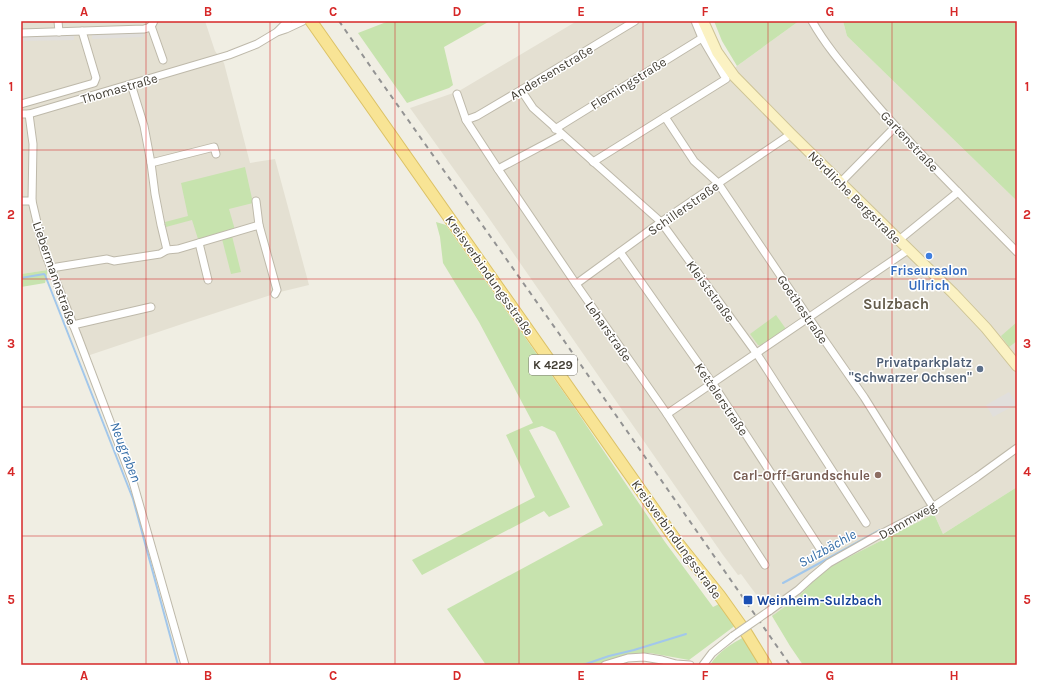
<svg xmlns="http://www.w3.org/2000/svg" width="1038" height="686" font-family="Karla,sans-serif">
<rect width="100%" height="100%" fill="#f0eee3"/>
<g fill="#e4e0d2">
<path d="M 21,21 L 205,21 L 215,51 L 224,63 L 250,163 L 275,159 L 309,285 L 280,292 L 188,322 L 87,356 L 49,270 L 21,274 Z"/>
<path d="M 577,21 L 702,21 L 730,72 L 737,66 L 799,21 L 843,21 L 847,36 L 1017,201 L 1017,487 L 943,534 L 934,514 L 825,569 L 798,597 L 772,616 L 741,574 L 738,575 L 723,555 L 486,214 L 410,108 L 459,91 Z"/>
</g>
<g fill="#c7e3ae">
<path d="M 389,21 L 490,21 L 444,47 L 453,85 L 449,88 L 407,103 L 358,33 Z"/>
<path d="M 714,21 L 799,21 L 737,66 L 722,41 Z"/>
<path d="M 843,21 L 1017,21 L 1017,201 L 847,36 Z"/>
<path d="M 245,167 L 253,203 L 229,209 L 235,230 L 198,239 L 192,220 L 166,227 L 165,222 L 188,216 L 181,183 Z"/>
<path d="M 436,222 L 446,225 L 574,407 L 665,542 L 713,607 L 721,603 L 736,625 L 689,660 L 650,653 L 632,654 L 598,665 L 486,665 L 447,609 L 603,525 L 555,432 L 542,426 L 529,430 L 570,507 L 549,517 L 544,511 L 422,575 L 412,560 L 535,497 L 506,435 L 533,423 L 479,322 L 443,263 L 440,237 Z"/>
<path d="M 232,236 L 241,272 L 231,274 L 222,239 Z"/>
<path d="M 48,270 L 45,283 L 21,287 L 21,274 Z"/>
<path d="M 776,315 L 786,329 L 762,346 L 758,345 L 750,334 Z"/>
<path d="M 1017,322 L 1017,341 L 1009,347 L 1001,336 Z"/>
<path d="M 1017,487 L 1017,665 L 803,665 L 790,646 L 772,616 L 798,597 L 825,569 L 934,514 L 943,534 Z"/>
<path d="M 744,637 L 759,665 L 710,665 C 718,652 731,644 744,637 Z"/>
</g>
<g fill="#e1dfdc">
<path d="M 143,32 L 143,37 L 92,39 L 92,33 Z"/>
<path d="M 21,35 L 74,35 L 74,40 L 21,41 Z"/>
<path d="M 1009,392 L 1017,404 L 993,417 L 986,405 Z"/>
</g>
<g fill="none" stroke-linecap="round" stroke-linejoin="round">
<g stroke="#a2c7eb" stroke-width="2">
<path d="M 21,278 L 44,274 L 45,275 L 133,499 L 178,665"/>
<path d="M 783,583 L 880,530"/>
<path d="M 583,665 L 609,656 L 634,650 L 686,634"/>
</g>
<defs>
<g id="minor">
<path d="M 58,21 L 59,32"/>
<path d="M 812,21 C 827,48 849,72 869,96 C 915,150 967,201 1017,252"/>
<path d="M 151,26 L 163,60"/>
<path d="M 278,31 L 288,21"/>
<path d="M 21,33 L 144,29 C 150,28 152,26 154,21"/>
<path d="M 131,84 L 144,126 L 151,163 L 155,194 L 161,225 L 167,250"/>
<path d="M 521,90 L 533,108 L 661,222 L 757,354 L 866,523"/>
<path d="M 457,94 L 466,120 L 498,169 L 576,284 L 667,414 L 765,565"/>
<path d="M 21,104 L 94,83 L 96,78 L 82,31"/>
<path d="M 21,114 L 29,114 L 229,55 L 257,44 L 277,32 L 286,29 L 303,21"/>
<path d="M 29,114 L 33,144 L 32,201 L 41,239 L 45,253 L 78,337 L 133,482 L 185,665"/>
<path d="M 665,117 L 694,161 L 718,183 L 809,318 L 864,397 L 933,507"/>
<path d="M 466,120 L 477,116 L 521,90 L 635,21"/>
<path d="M 555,129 L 702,38"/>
<path d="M 593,162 L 726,79 L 702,38 L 695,21"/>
<path d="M 151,163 L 214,147 L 216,154"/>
<path d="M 498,169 L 562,135"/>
<path d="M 841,182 L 895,127"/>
<path d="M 21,201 L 32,201"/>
<path d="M 256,201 L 259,225 L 277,290 L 275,294"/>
<path d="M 899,240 L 958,192"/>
<path d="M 199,243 L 208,280"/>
<path d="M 620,252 L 713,384 L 821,550"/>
<path d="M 51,268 L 107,259 L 114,261 L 160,254 L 167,250 L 178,249 L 259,225"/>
<path d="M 576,284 L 661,222 L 791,134"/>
<path d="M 73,325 L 151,307"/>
<path d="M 667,414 L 908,250"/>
<path d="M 769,611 L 798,590 L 811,578 L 829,563 L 875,537 L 933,507 L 977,477 L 1017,448"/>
<path d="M 605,665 L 628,658 L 644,657 L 662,660 L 676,664 L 690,665"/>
<path d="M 703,665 L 712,653 L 733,636"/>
</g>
<path id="secondary" d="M 703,21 L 717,52 L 734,76 L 791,134 L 953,293 L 986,328 L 1017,366"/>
<path id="primary" d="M 311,21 L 677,542 L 720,596 L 747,634 L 766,665"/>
</defs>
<use href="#minor" stroke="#beb9aa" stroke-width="9"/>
<use href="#secondary" stroke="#cec496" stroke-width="12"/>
<use href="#primary" stroke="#dcc266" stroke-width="13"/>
<use href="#minor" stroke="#fff" stroke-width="7"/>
<use href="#secondary" stroke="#fbf2c3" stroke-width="10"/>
<use href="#primary" stroke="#f8e495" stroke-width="11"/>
<path stroke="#939393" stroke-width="2" stroke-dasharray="5 5" stroke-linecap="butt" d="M 339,21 L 377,76 L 560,335 L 790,665"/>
<defs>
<path id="minor-bridge" d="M 733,636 L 769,611"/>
</defs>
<use href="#minor-bridge" stroke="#beb9aa" stroke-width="9" stroke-linecap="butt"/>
<use href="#minor-bridge" stroke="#fff" stroke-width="7"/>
</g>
<path fill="none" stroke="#d62828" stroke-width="1" stroke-opacity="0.55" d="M 146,21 L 146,665M 270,21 L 270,665M 395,21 L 395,665M 519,21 L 519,665M 643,21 L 643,665M 768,21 L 768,665M 892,21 L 892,665M 21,150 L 1017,150M 21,279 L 1017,279M 21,407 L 1017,407M 21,536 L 1017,536"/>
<circle fill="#3f7fe0" stroke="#fff" stroke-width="1.5" cx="929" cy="256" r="4"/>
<circle fill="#5c6f8a" stroke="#fff" stroke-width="1.5" cx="980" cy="369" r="4"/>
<circle fill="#8d6e63" stroke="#fff" stroke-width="1.5" cx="878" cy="475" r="4"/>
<rect fill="#1a4fb4" stroke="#fff" stroke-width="1.5" x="743" y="595" width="10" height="10" rx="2"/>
<g text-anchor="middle" stroke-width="3" stroke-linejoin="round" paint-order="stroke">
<rect fill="#fff" stroke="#7b7871" stroke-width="1" x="529" y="355" width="48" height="20" rx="3"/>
<g font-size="12" font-weight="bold" fill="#423e34">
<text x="553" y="369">K 4229</text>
</g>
<g font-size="13" fill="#423e34" stroke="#fff">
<text transform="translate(551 72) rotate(-31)" y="5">Andersenstraße</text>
<text transform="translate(628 83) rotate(-32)" y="5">Flemingstraße</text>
<text transform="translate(119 88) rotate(-16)" y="5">Thomastraße</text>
<text transform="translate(910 141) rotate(47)" y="5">Gartenstraße</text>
<text transform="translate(855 197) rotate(45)" y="5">Nördliche Bergstraße</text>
<text transform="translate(683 208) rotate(-35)" y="5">Schillerstraße</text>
<text transform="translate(55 273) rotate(71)" y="5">Liebermannstraße</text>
<text transform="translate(490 275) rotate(55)" y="5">Kreisverbindungsstraße</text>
<text transform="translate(711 291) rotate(54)" y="5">Kleiststraße</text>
<text transform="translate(803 309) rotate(56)" y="5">Goethestraße</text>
<text transform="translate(609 331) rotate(55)" y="5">Leharstraße</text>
<text transform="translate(722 399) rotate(56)" y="5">Kettelerstraße</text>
<text transform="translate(907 520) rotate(-29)" y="5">Dammweg</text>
<text transform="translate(677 539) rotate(54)" y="5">Kreisverbindungsstraße</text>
</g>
<g font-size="13" font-weight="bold" fill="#366cbe" stroke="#fff">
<text x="929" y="275">Friseursalon<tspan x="929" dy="15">Ullrich</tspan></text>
</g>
<g font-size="13" font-weight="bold" fill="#4e5e75" stroke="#fff" text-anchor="end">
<text x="972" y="367">Privatparkplatz<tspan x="972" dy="15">"Schwarzer Ochsen"</tspan></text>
</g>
<g font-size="13" font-weight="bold" fill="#785e54" stroke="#fff" text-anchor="end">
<text x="870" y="480">Carl-Orff-Grundschule</text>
</g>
<g font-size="13" font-weight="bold" fill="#164399" stroke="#fff" text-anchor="start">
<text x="757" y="605">Weinheim-Sulzbach</text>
</g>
<g font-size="14" font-style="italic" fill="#346da7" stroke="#fff">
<text transform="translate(126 452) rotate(69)" y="5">Neugraben</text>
<text transform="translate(827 548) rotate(-29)" y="5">Sulzbächle</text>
</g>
<g font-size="15" font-weight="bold" fill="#645c4c" stroke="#fff">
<text x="896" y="309">Sulzbach</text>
</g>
</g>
<rect width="1038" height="686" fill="none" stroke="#ffffff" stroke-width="44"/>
<rect x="22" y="22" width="994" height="642" fill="none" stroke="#d62828" stroke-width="1.5"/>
<g font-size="13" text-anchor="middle" font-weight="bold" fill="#d62828">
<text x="84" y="16">A</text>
<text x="208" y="16">B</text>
<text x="333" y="16">C</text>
<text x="457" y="16">D</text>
<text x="581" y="16">E</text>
<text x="705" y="16">F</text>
<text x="830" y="16">G</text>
<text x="954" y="16">H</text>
<text x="11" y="91">1</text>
<text x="1027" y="91">1</text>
<text x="11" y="219">2</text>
<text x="1027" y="219">2</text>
<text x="11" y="348">3</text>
<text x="1027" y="348">3</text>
<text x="11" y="476">4</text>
<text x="1027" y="476">4</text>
<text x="11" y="604">5</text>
<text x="1027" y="604">5</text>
<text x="84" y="680">A</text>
<text x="208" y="680">B</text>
<text x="333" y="680">C</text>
<text x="457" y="680">D</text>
<text x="581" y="680">E</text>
<text x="705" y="680">F</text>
<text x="830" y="680">G</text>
<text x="954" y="680">H</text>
</g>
</svg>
